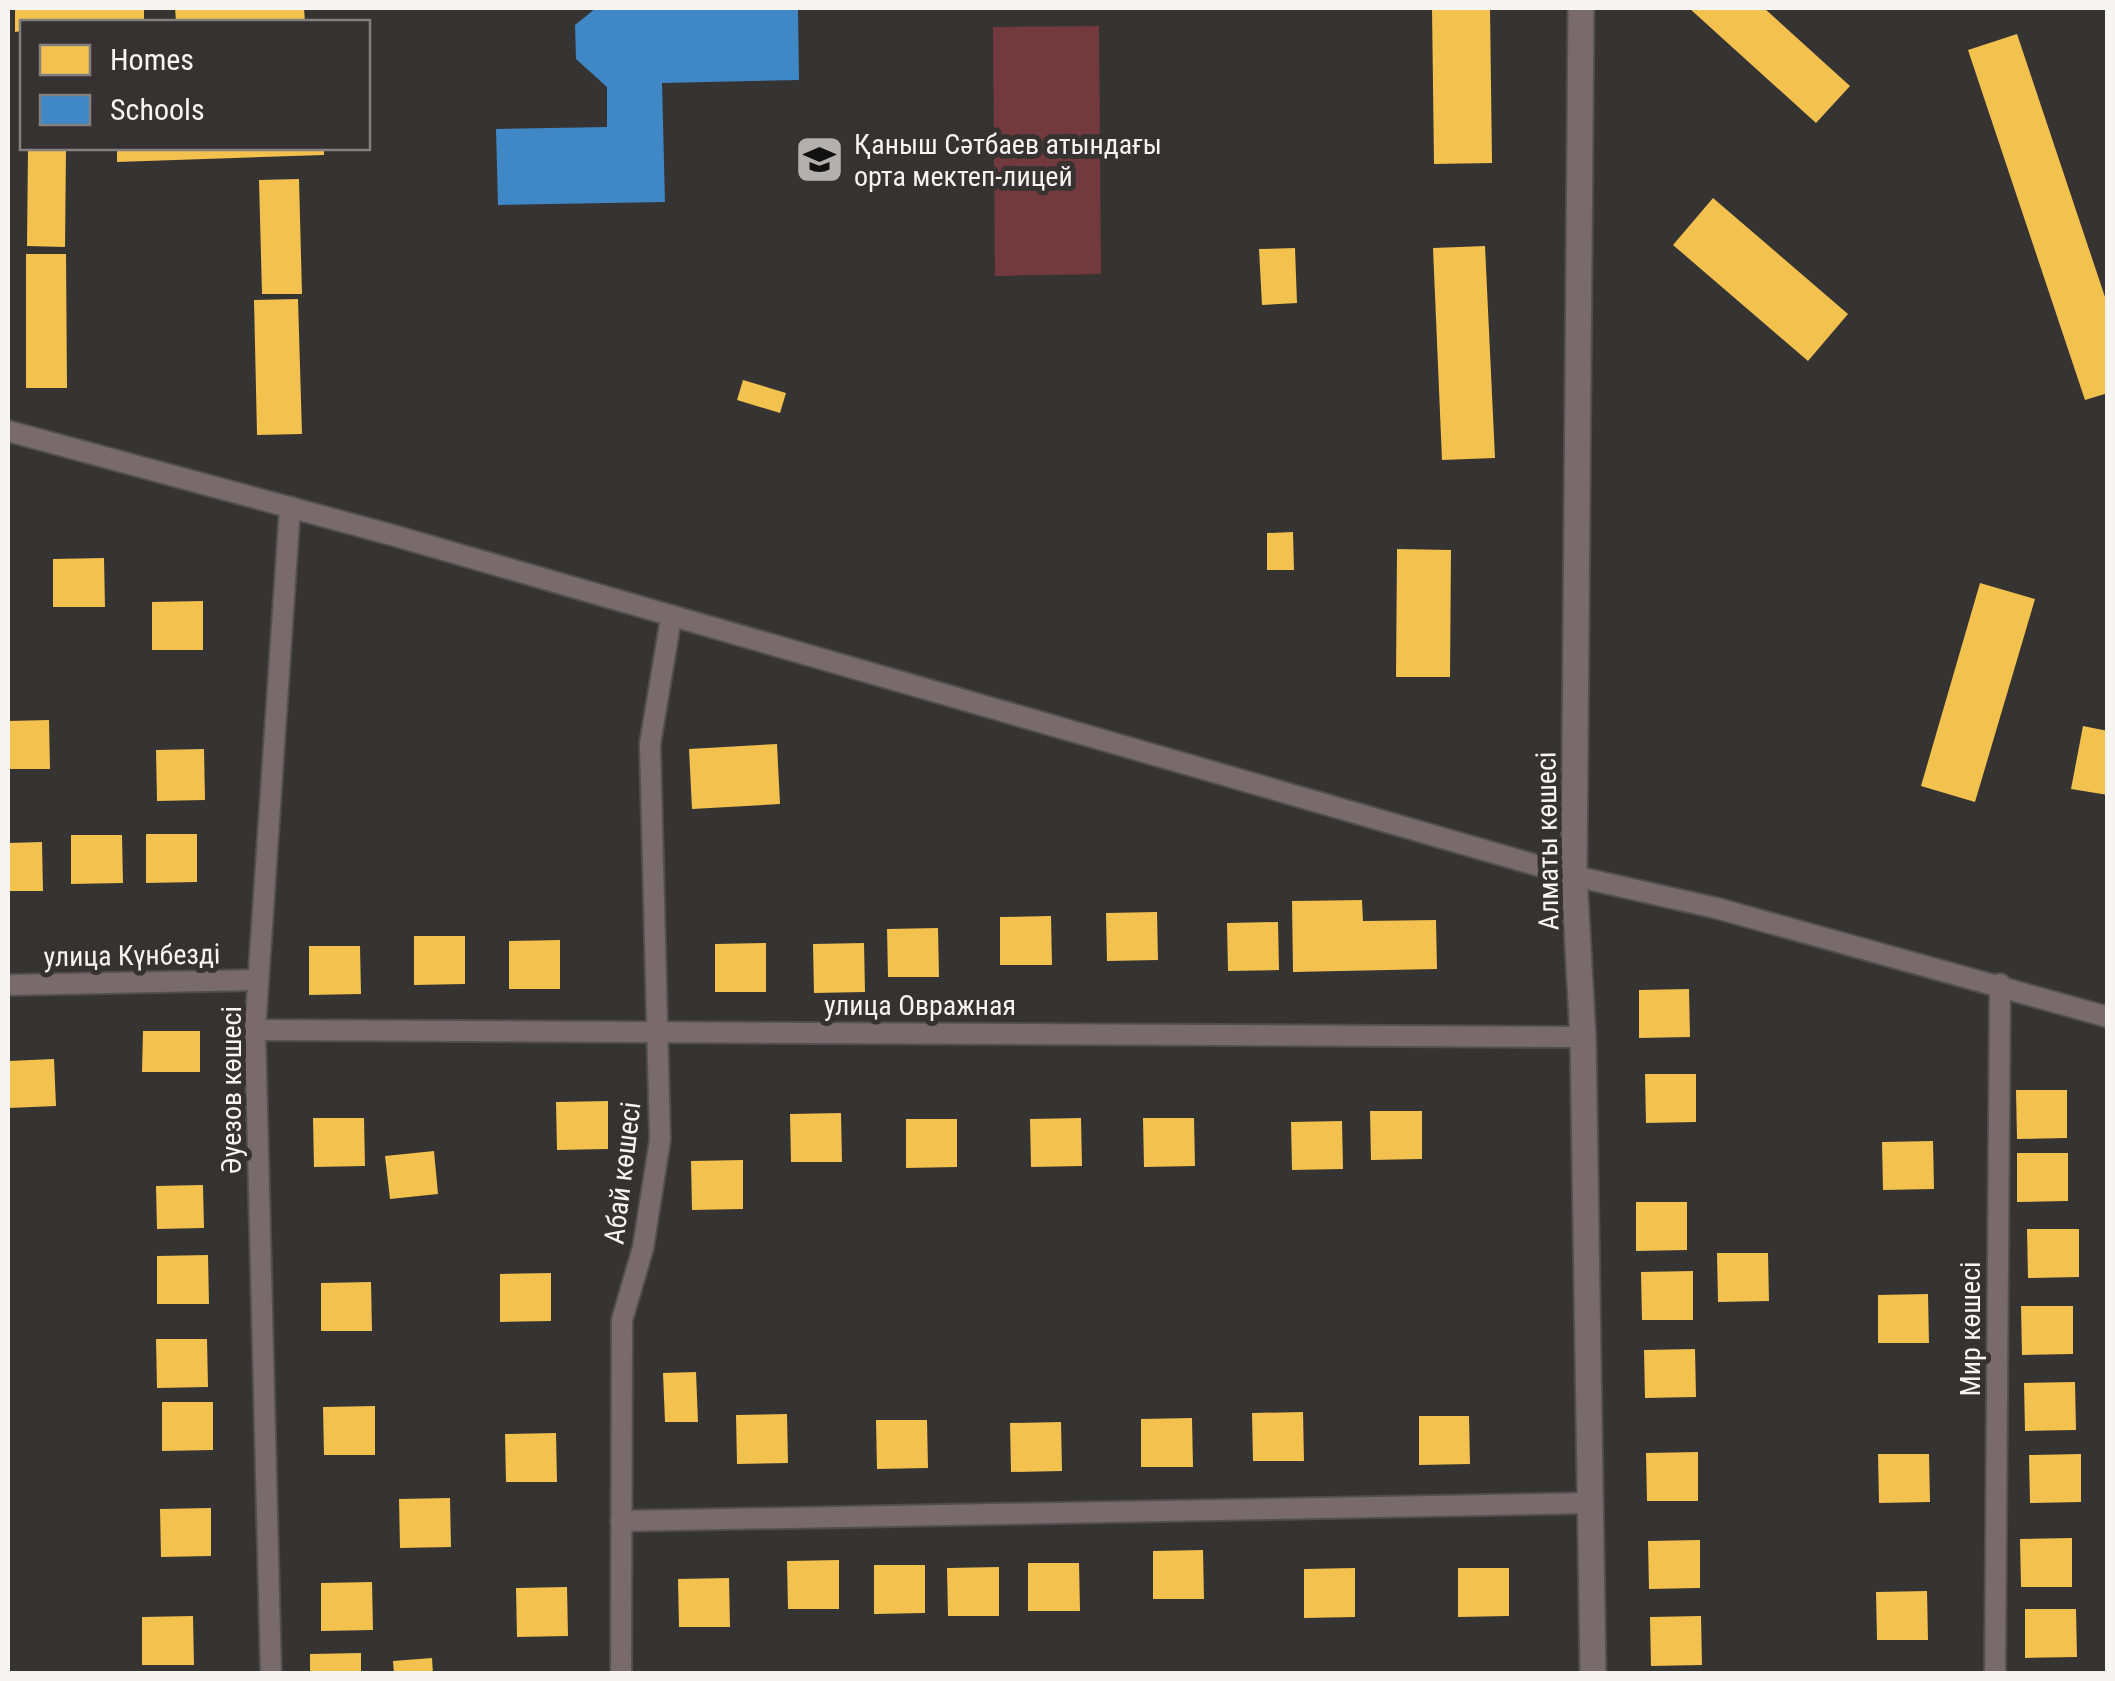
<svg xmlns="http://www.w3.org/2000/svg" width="2115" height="1681" font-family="'Roboto Condensed',sans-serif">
<rect width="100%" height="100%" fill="#363333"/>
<path fill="#733a3e" d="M 1099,26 L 1101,274 L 995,276 L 993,27 Z"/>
<g fill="#f2c14e">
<path d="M 15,8 L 144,8 L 144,22 L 22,22 L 22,31 L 15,32 Z"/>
<path d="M 175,8 L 304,8 L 305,22 L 176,22 Z"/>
<path d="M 1432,8 L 1490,8 L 1492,163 L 1434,164 Z"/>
<path d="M 1689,8 L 1764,8 L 1850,86 L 1816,123 Z"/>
<path d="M 2017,34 L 2108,306 L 2108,393 L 2085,400 L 1968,50 Z"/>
<path d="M 28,148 L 66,148 L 65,247 L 27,246 Z"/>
<path d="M 117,148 L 324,148 L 324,155 L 117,162 Z"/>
<path d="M 299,179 L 302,294 L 262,294 L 259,180 Z"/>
<path d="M 1713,198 L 1848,314 L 1808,361 L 1673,245 Z"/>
<path d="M 1485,246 L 1495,458 L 1442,460 L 1433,248 Z"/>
<path d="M 1295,248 L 1297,303 L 1262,305 L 1259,249 Z"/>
<path d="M 26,254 L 66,254 L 67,388 L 26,388 Z"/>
<path d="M 298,299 L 302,434 L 257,435 L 254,300 Z"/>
<path d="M 743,380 L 786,393 L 780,413 L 737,400 Z"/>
<path d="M 1293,532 L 1294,570 L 1267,570 L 1267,533 Z"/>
<path d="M 1397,549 L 1451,550 L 1450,677 L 1396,677 Z"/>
<path d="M 104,558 L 105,607 L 53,607 L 53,559 Z"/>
<path d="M 1980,583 L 2035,599 L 1975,802 L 1921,786 Z"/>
<path d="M 203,601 L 203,650 L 152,650 L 152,602 Z"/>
<path d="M 49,720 L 50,769 L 8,769 L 8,721 Z"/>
<path d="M 2083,726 L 2108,731 L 2108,795 L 2071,789 Z"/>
<path d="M 777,744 L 780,804 L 692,809 L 689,749 Z"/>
<path d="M 204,749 L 205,800 L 157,801 L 156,750 Z"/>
<path d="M 146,834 L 197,834 L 197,882 L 146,883 Z"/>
<path d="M 71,835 L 122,835 L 123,883 L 71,884 Z"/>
<path d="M 42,842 L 43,891 L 8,891 L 8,843 Z"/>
<path d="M 1362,900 L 1363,921 L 1436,920 L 1437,969 L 1293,972 L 1292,901 Z"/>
<path d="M 1157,912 L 1158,960 L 1107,961 L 1106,913 Z"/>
<path d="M 1051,916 L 1052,965 L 1000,965 L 1000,917 Z"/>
<path d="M 1278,922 L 1279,970 L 1228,971 L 1227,923 Z"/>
<path d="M 938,928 L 939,977 L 888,977 L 887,929 Z"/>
<path d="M 414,936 L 465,936 L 465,984 L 414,985 Z"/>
<path d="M 560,940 L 560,989 L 509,989 L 509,941 Z"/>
<path d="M 766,943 L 766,992 L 715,992 L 715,944 Z"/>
<path d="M 864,943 L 865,992 L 814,993 L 813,944 Z"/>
<path d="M 309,946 L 360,946 L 361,994 L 309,995 Z"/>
<path d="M 1689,989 L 1690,1037 L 1639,1038 L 1639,990 Z"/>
<path d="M 143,1031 L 200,1031 L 200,1072 L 142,1072 Z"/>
<path d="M 54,1059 L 56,1106 L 8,1108 L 8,1061 Z"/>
<path d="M 1645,1074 L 1696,1074 L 1696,1122 L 1646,1123 Z"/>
<path d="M 2016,1090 L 2067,1090 L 2067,1138 L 2017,1139 Z"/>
<path d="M 608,1101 L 608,1149 L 557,1150 L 556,1102 Z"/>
<path d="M 1370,1111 L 1422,1111 L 1422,1159 L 1371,1160 Z"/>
<path d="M 841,1113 L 842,1162 L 791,1162 L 790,1114 Z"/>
<path d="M 313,1118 L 364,1118 L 365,1166 L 314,1167 Z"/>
<path d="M 1081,1118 L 1082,1166 L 1031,1167 L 1030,1119 Z"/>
<path d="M 1143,1118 L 1194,1118 L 1195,1166 L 1144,1167 Z"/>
<path d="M 906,1119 L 957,1119 L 957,1167 L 906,1168 Z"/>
<path d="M 1342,1121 L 1343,1169 L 1292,1170 L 1291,1122 Z"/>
<path d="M 1933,1141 L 1934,1189 L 1883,1190 L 1882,1142 Z"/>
<path d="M 434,1151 L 438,1194 L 390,1199 L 385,1156 Z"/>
<path d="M 2017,1153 L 2068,1153 L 2068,1201 L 2017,1202 Z"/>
<path d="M 743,1160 L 743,1209 L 692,1210 L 691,1161 Z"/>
<path d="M 203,1185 L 204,1228 L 157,1229 L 156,1186 Z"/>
<path d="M 1636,1202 L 1687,1202 L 1687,1250 L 1636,1251 Z"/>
<path d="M 2027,1229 L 2079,1229 L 2079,1277 L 2028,1278 Z"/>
<path d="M 1717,1253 L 1768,1253 L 1769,1301 L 1718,1302 Z"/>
<path d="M 208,1255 L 209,1304 L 157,1304 L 157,1256 Z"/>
<path d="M 1693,1271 L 1693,1320 L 1642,1320 L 1641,1272 Z"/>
<path d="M 551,1273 L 551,1321 L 500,1322 L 500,1274 Z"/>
<path d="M 371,1282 L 372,1331 L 321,1331 L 321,1283 Z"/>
<path d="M 1928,1294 L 1929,1343 L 1878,1343 L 1878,1295 Z"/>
<path d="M 2021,1306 L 2073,1306 L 2073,1354 L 2022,1355 Z"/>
<path d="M 156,1339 L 207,1339 L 208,1387 L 157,1388 Z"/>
<path d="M 1695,1349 L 1696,1397 L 1645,1398 L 1644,1350 Z"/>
<path d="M 696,1372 L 698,1422 L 665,1422 L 663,1373 Z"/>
<path d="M 2075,1382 L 2076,1430 L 2025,1431 L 2024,1383 Z"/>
<path d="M 162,1402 L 213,1402 L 213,1450 L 162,1451 Z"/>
<path d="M 375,1406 L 375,1455 L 324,1455 L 323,1407 Z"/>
<path d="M 1303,1412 L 1304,1461 L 1253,1461 L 1252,1413 Z"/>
<path d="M 787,1414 L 788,1463 L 737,1464 L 736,1415 Z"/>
<path d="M 1419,1416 L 1469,1416 L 1470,1464 L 1419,1465 Z"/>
<path d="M 1192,1418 L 1193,1467 L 1141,1467 L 1141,1419 Z"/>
<path d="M 876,1420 L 927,1420 L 928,1468 L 877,1469 Z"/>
<path d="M 1061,1422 L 1062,1471 L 1011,1472 L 1010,1423 Z"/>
<path d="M 556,1433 L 557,1482 L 506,1482 L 505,1434 Z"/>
<path d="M 1698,1452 L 1698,1501 L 1647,1501 L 1646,1453 Z"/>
<path d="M 1878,1454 L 1929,1454 L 1930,1502 L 1879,1503 Z"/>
<path d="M 2081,1454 L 2081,1502 L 2030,1503 L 2029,1455 Z"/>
<path d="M 450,1498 L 451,1547 L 400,1548 L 399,1499 Z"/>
<path d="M 211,1508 L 211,1556 L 161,1557 L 160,1509 Z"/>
<path d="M 2072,1538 L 2072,1587 L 2021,1587 L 2020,1539 Z"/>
<path d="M 1700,1540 L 1700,1588 L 1649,1589 L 1648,1541 Z"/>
<path d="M 1203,1550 L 1204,1599 L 1153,1599 L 1153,1551 Z"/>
<path d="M 839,1560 L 839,1609 L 788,1609 L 787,1561 Z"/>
<path d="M 1028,1563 L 1079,1563 L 1080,1611 L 1028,1611 Z"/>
<path d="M 874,1565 L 925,1565 L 925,1613 L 874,1614 Z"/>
<path d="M 999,1567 L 999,1616 L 948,1616 L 947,1568 Z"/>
<path d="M 1355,1568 L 1355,1617 L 1304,1618 L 1304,1569 Z"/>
<path d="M 1458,1568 L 1509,1568 L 1509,1616 L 1458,1617 Z"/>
<path d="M 729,1578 L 730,1627 L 679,1627 L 678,1579 Z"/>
<path d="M 372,1582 L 373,1630 L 321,1631 L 321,1583 Z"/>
<path d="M 567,1587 L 568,1636 L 517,1637 L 516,1588 Z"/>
<path d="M 1927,1591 L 1928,1640 L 1877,1640 L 1876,1592 Z"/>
<path d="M 2025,1609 L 2076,1609 L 2077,1657 L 2025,1658 Z"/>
<path d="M 193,1616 L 194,1665 L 142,1665 L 142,1617 Z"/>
<path d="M 1701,1616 L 1702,1665 L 1651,1666 L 1650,1617 Z"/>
<path d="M 361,1653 L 361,1674 L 310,1674 L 310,1654 Z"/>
<path d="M 432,1658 L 433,1674 L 394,1674 L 393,1661 Z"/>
</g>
<path fill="#3f88c5" d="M 596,8 L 798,8 L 799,80 L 662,83 L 665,202 L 498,205 L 496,129 L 607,127 L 607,87 L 576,59 L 575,25 Z"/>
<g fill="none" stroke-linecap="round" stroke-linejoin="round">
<defs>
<g id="minor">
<path d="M 8,431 L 392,535 L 1574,876 L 1716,908 L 2108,1017"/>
<path d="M 8,985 L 258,980"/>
<path d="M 255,1030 L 1583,1037"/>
<path d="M 621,1521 L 1590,1503"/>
<path d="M 271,1674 L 255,1030 L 290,507"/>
<path d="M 621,1674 L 622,1320 L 643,1248 L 660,1140 L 650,744 L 671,618"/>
<path d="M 1995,1674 L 2000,984"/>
</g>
<path id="tertiary" d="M 1581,8 L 1574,876 L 1583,1037 L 1593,1674"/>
</defs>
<use href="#minor" stroke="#504f4f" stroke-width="24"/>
<use href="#tertiary" stroke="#504f4f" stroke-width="29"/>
<use href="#minor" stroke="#796a6b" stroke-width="20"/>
<use href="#tertiary" stroke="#796a6b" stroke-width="25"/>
</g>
<defs>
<symbol id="school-square" viewBox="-11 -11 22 22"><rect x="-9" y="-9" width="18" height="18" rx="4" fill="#b3b0b0" stroke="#373232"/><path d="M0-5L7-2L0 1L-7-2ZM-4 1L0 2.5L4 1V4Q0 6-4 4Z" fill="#111"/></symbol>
</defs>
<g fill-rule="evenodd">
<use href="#school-square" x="792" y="132" width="55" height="55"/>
</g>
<g text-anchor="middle" stroke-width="10" stroke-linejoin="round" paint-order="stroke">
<g font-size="28" fill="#f7f4f4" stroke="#373232" text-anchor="start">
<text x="854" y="154">Қаныш Сәтбаев атындағы<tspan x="854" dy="32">орта мектеп-лицей</tspan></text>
</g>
<g font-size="28" fill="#f7f4f4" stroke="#373232">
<text transform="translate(1547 841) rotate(-91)" y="10">Алматы көшесі</text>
<text transform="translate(132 955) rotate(-1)" y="10">улица Күнбезді</text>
<text x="920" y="1015">улица Овражная</text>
<text transform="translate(231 1090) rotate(-90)" y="10">Әуезов көшесі</text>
<text transform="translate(622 1173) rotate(-83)" y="10">Абай көшесі</text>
<text transform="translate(1970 1329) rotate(-90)" y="10">Мир көшесі</text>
</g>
</g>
<rect width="2115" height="1681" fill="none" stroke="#f7f4f4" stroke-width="20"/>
<rect x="20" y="20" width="350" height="130" fill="#373232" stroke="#848080" stroke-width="2.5"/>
<rect x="40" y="45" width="50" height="30" fill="#f2c14e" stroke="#848080" stroke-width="2.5"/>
<text x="110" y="70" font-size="30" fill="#f7f4f4">Homes</text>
<rect x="40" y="95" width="50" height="30" fill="#3f88c5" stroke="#848080" stroke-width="2.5"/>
<text x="110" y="120" font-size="30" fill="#f7f4f4">Schools</text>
</svg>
